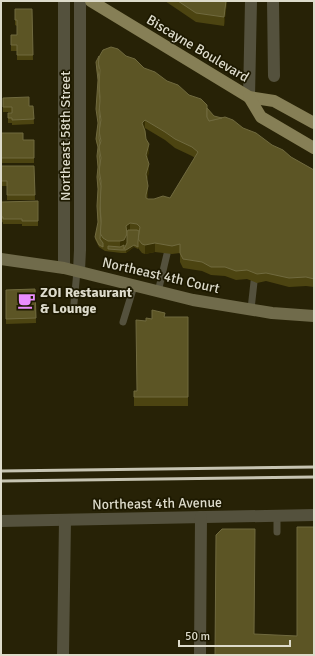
<svg xmlns="http://www.w3.org/2000/svg" width="315" height="656" font-family="Signika,sans-serif">
<rect width="100%" height="100%" fill="#272206"/>
<g fill="none" stroke-linecap="round" stroke-linejoin="round">
<g stroke="#54513d" stroke-width="7">
<path d="M 158,292 L 167,254"/>
<path d="M 74,303 L 77,271"/>
<path d="M 251,309 L 254,282"/>
<path d="M 123,322 L 134,286"/>
<path d="M 277,532 L 277,516"/>
</g>
<g stroke="#54513d" stroke-width="12">
<path d="M 273,1 L 274,76"/>
<path d="M 249,97 L 251,1"/>
<path d="M 64,268 L 64,1"/>
<path d="M 79,271 L 80,250 L 80,1"/>
<path d="M 1,521 L 314,515"/>
<path d="M 63,655 L 65,520"/>
<path d="M 200,655 L 201,517"/>
</g>
<path stroke="#706b4b" stroke-width="12" d="M 1,259 L 64,268 L 193,300 L 272,313 L 314,316"/>
<g stroke="#867f56" stroke-width="12">
<path d="M 91,1 L 249,97 L 274,101 L 314,123"/>
<path d="M 249,97 L 261,117 L 314,148"/>
</g>
<g stroke="#c6c4b2" stroke-width="3">
<path d="M 1,471 L 314,467"/>
<path d="M 1,481 L 314,477"/>
</g>
</g>
<g fill="#4c4411" fill-rule="evenodd">
<path d="M 165,1 L 227,1 L 224,26 L 196,22 Z"/>
<path d="M 15,9 L 32,9 L 33,60 L 17,60 L 17,51 L 11,51 L 11,35 L 17,35 L 17,26 L 15,25 Z"/>
<path d="M 126,56 L 144,68 L 189,95 L 207,108 L 214,116 L 243,128 L 291,157 L 314,170 L 314,287 L 306,286 L 289,287 L 266,281 L 257,283 L 247,279 L 236,280 L 225,276 L 211,275 L 202,271 L 183,268 L 180,262 L 180,253 L 172,254 L 155,252 L 145,254 L 142,253 L 138,248 L 138,249 L 134,247 L 126,253 L 121,253 L 105,251 L 99,247 L 95,239 L 98,223 L 97,209 L 98,190 L 97,177 L 98,168 L 97,159 L 98,149 L 96,141 L 98,125 L 98,81 L 96,65 ZM 145,128 L 165,140 L 175,148 L 192,156 L 195,158 L 170,198 L 154,199 L 147,199 L 148,195 L 147,180 L 149,172 L 147,158 L 149,152 L 146,139 Z"/>
<path d="M 314,73 L 314,82 L 313,81 L 313,76 Z"/>
<path d="M 3,98 L 29,106 L 33,106 L 34,124 L 12,125 L 12,123 L 8,123 L 8,113 L 12,112 L 3,112 Z"/>
<path d="M 1,133 L 23,140 L 34,140 L 34,163 L 1,163 Z"/>
<path d="M 1,166 L 34,166 L 35,200 L 7,200 L 7,186 L 1,186 Z"/>
<path d="M 38,201 L 38,226 L 22,226 L 22,224 L 3,224 L 3,222 L 1,223 L 1,202 Z"/>
<path d="M 35,289 L 36,323 L 6,324 L 6,290 Z"/>
<path d="M 165,317 L 188,317 L 188,406 L 134,406 L 134,391 L 137,391 L 146,321 L 152,319 Z"/>
</g>
<g fill="#373004">
<path d="M 226,1 L 227,1 L 224,26 L 224,17 Z"/>
<path d="M 145,120 L 145,128 L 142,131 L 142,123 Z"/>
<path d="M 149,144 L 149,152 L 146,164 L 146,155 Z"/>
<path d="M 149,164 L 149,172 L 146,183 L 146,174 Z"/>
<path d="M 148,186 L 148,195 L 146,204 L 146,195 Z"/>
<path d="M 130,223 L 130,232 L 126,235 L 126,226 Z"/>
<path d="M 127,234 L 127,243 L 124,249 L 120,250 L 120,241 Z"/>
<path d="M 155,243 L 155,252 L 145,254 L 145,245 Z"/>
<path d="M 134,245 L 134,247 L 126,253 L 126,250 Z"/>
</g>
<g fill="#5c5525" stroke="#706a3f" fill-rule="evenodd">
<path d="M 178,1 L 226,1 L 224,17 L 196,13 Z"/>
<path d="M 15,9 L 32,9 L 33,55 L 17,55 L 17,45 L 11,45 L 11,35 L 17,35 L 17,20 L 15,20 Z"/>
<path d="M 111,47 L 118,49 L 126,56 L 135,59 L 144,68 L 155,72 L 167,81 L 178,85 L 189,95 L 201,99 L 207,105 L 207,117 L 209,121 L 225,117 L 233,120 L 243,128 L 256,133 L 272,145 L 283,150 L 291,157 L 314,170 L 314,279 L 306,277 L 289,278 L 266,273 L 257,274 L 247,270 L 236,271 L 225,267 L 211,267 L 202,262 L 183,259 L 180,253 L 180,244 L 172,246 L 155,243 L 145,245 L 142,244 L 138,239 L 140,227 L 137,224 L 130,223 L 126,226 L 127,234 L 124,240 L 120,241 L 108,241 L 103,238 L 100,233 L 101,220 L 100,203 L 101,181 L 99,170 L 101,158 L 99,147 L 101,141 L 99,131 L 101,120 L 99,106 L 100,97 L 99,84 L 100,70 L 98,62 L 99,57 L 103,50 ZM 145,120 L 165,132 L 175,139 L 192,147 L 198,152 L 170,198 L 163,196 L 154,199 L 148,199 L 146,198 L 146,195 L 148,186 L 146,174 L 149,164 L 146,155 L 149,144 L 146,139 L 145,131 L 142,123 Z"/>
<path d="M 99,56 L 98,70 L 99,79 L 99,92 L 100,101 L 99,112 L 100,122 L 99,138 L 100,143 L 99,147 L 99,153 L 100,161 L 99,177 L 101,186 L 100,209 L 101,223 L 100,239 L 103,243 L 103,247 L 99,245 L 95,237 L 98,222 L 97,206 L 98,189 L 97,177 L 98,167 L 97,156 L 98,147 L 96,139 L 98,123 L 96,109 L 98,80 L 96,62 Z"/>
<path d="M 29,97 L 29,106 L 33,106 L 34,119 L 12,120 L 12,118 L 8,118 L 8,113 L 12,113 L 12,107 L 3,107 L 3,98 Z"/>
<path d="M 207,108 L 214,116 L 222,118 L 209,121 L 207,117 Z"/>
<path d="M 1,133 L 23,133 L 23,140 L 34,140 L 34,158 L 1,158 Z"/>
<path d="M 1,166 L 34,166 L 35,195 L 7,195 L 7,181 L 1,181 Z"/>
<path d="M 38,201 L 38,221 L 22,221 L 22,219 L 3,219 L 3,217 L 1,217 L 1,202 Z"/>
<path d="M 128,230 L 137,230 L 139,231 L 138,242 L 138,247 L 134,245 L 126,250 L 121,250 L 108,249 L 108,246 L 120,247 L 124,245 L 124,249 L 127,243 L 127,232 Z"/>
<path d="M 35,289 L 36,318 L 6,319 L 6,290 Z"/>
<path d="M 152,310 L 165,313 L 164,317 L 188,317 L 188,397 L 134,397 L 134,391 L 137,391 L 136,320 L 146,321 L 146,318 L 152,319 Z"/>
<path d="M 297,527 L 314,527 L 314,655 L 215,655 L 216,535 L 222,529 L 255,529 L 254,634 L 297,636 Z"/>
</g>
<defs>
<symbol id="cafe-bare" viewBox="-9 -9 18 18"><path d="M-5.5-4.5H6V0H3Q3 3.5 0 3.5H-2.5Q-5.5 3.5-5.5 0ZM3-3.2v2h1.7v-2ZM-6 4.5H4V6H-6Z" fill="#ea8dfd" stroke="#1d1900" stroke-width="2.5" paint-order="stroke"/></symbol>
</defs>
<g fill-rule="evenodd">
<use href="#cafe-bare" x="14" y="288" width="25" height="25"/>
</g>
<g text-anchor="middle" stroke-width="3.5" stroke-linejoin="round" paint-order="stroke">
<g font-size="14" fill="#dddbcb" stroke="#1d1900">
<text transform="translate(198 48) rotate(31)" y="5">Biscayne Boulevard</text>
<text transform="translate(65 136) rotate(-90)" y="5">Northeast 58th Street</text>
<text transform="translate(161 275) rotate(13)" y="5">Northeast 4th Court</text>
<text transform="translate(157 503) rotate(-1)" y="5">Northeast 4th Avenue</text>
</g>
<g font-size="14" font-weight="bold" fill="#dddbcb" stroke="#1d1900" text-anchor="start">
<text x="40" y="297">ZOI Restaurant<tspan x="40" dy="16">&amp; Lounge</tspan></text>
</g>
</g>
<rect width="315" height="656" fill="none" stroke="#dddbcb" stroke-width="4"/>
<path d="M179 640v6h111v-6" fill="none" stroke="#dddbcb" stroke-width="2"/>
<text x="185" y="640" font-size="12" fill="#dddbcb" stroke="#1d1900" stroke-width="3" paint-order="stroke">50 m</text>
</svg>
